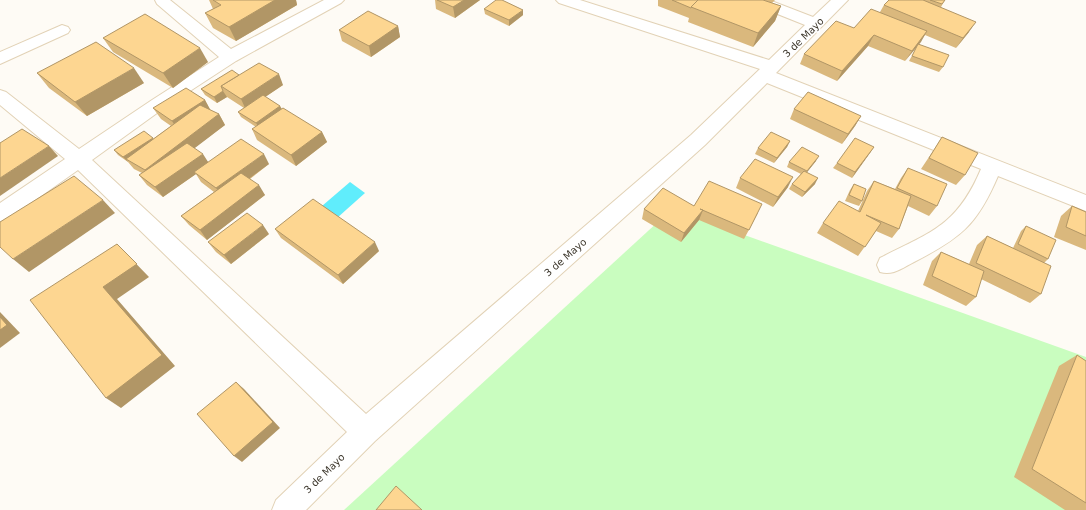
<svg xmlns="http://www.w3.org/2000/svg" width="1086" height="510" font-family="'DejaVu Sans',sans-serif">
<rect width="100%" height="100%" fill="#fefbf5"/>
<path fill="#c9fdbf" d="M 672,209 L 1086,357 L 1086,510 L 344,510 Z"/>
<path fill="#60edfc" d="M 350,182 L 365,193 L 337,218 L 322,206 Z"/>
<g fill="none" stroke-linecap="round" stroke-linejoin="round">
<defs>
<g id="minor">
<path d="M 155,0 L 170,0 L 231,49 L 324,0 L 344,0 L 341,3 L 236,61 L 164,108 L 92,160 L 366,414 L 691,135 L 760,69 L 559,3 L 556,0 L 580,0 L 769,60 L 805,25 L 750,3 L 747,0 L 769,0 L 813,17 L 831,0 L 848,0 L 776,73 L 1086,195 L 1086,211 L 998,176 C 977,225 961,238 914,262 C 902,268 893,276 880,272 L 877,265 L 880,258 C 931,232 957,226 981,169 L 767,83 L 705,145 L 375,441 L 306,510 L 272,510 L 276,500 L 347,432 L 78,170 L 7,220 L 0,222 L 0,203 L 65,159 L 0,105 L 0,90 L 6,92 L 79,149 L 152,100 L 219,57 L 157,4 Z"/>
<path d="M 62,25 L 68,27 L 70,30 L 68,33 L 0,64 L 0,52 Z"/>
</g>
</defs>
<use href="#minor" stroke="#e2d2b6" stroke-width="2"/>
<use href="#minor" fill="#fff" fill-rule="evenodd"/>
</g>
<g fill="#dab87d">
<path d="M 209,0 L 296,0 L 297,5 L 236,41 L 213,28 L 205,13 L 213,9 Z"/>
<path d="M 435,0 L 480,0 L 455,18 L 436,9 Z"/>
<path d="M 658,0 L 775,0 L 772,3 L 781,6 L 775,21 L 753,47 L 688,22 L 689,18 L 658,6 Z"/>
<path d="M 889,0 L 945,0 L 941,7 L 969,32 L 956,48 L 925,35 L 918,44 L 943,67 L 939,72 L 909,61 L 918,45 L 905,61 L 868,46 L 837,81 L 800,64 L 804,54 L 854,28 L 880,12 L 884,5 Z"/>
<path d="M 484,9 L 523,15 L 509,26 L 485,14 Z"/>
<path d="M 398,26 L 400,37 L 371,57 L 342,41 L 339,30 Z"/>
<path d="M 103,38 L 208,62 L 173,88 L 113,52 Z"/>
<path d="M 37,73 L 144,83 L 87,116 L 49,88 Z"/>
<path d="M 239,75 L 283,85 L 265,97 L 280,106 L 282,109 L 322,132 L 327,142 L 296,166 L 257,140 L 252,129 L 256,127 L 241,117 L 238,112 L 244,108 L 227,97 L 217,103 L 205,95 L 201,89 Z"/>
<path d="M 205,100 L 210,110 L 219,114 L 225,125 L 194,148 L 208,162 L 269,164 L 250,179 L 265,195 L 207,240 L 189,225 L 181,216 L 214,192 L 201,182 L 196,174 L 163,197 L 147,185 L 139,175 L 142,173 L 134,169 L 128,162 L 118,155 L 114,150 L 153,139 L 171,126 L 161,119 L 153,108 Z"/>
<path d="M 794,109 L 861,116 L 855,126 L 842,144 L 790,119 Z"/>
<path d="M 942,137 L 965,175 L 956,185 L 921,169 L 935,148 Z"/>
<path d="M 790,141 L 787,147 L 774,163 L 755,154 L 758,148 Z"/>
<path d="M 874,147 L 852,178 L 833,168 L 837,163 Z"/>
<path d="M 816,161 L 807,172 L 815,184 L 802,197 L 789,189 L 792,184 L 801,174 L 787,167 L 789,162 Z"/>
<path d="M 908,168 L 937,206 L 929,216 L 908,206 L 899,229 L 892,238 L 876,231 L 858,256 L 817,233 L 823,223 L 858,211 L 867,191 L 874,181 L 895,189 L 901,178 Z"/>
<path d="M 740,178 L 788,187 L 773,207 L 736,188 Z"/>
<path d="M 854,184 L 862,201 L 859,206 L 845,201 L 850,190 Z"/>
<path d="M 694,206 L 758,213 L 744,239 L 699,220 L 681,242 L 642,219 L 644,209 Z"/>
<path d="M 1072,206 L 1086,212 L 1086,250 L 1054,237 L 1061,216 Z"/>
<path d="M 1026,226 L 1048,259 L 1044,263 L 1041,294 L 1030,303 L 981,279 L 976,297 L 966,306 L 923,285 L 932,261 L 941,252 L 969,264 L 977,245 L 987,236 L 1013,248 L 1021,231 Z"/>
<path d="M 275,229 L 379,251 L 343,284 L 281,238 Z"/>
<path d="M 269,234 L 231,264 L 216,252 L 208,242 Z"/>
<path d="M 1077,355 L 1086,361 L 1086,510 L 1065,510 L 1014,477 L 1059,366 Z"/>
</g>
<g fill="#b19666">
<path d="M 275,0 L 296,0 L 297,5 L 236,41 L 229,27 Z"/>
<path d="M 464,0 L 480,0 L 455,18 L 453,7 Z"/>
<path d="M 781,6 L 775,21 L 753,47 L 758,33 Z"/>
<path d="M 523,10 L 523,15 L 509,26 L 509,20 Z"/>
<path d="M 976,22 L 969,32 L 956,48 L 963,38 Z"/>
<path d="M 398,26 L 400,37 L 371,57 L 369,46 Z"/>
<path d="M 927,31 L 921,42 L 905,61 L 912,51 Z"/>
<path d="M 874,35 L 868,46 L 837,81 L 842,71 Z"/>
<path d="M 200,48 L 208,62 L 173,88 L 163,73 Z"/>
<path d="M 134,68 L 144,83 L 87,116 L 75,102 Z"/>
<path d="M 279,74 L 283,85 L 246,110 L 241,99 Z"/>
<path d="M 223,91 L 227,97 L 217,103 L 214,97 Z"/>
<path d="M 205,100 L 211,111 L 179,132 L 172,121 Z"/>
<path d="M 280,106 L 283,112 L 259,128 L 256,123 Z"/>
<path d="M 219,114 L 225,125 L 153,180 L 145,170 Z"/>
<path d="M 861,116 L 855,126 L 842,144 L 848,134 Z"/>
<path d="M 322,132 L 327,142 L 296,166 L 291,155 Z"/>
<path d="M 153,138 L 157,144 L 126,159 L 128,162 L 123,157 Z"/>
<path d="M 790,141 L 787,147 L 774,163 L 777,158 Z"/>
<path d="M 49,146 L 58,156 L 0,196 L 0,178 Z"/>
<path d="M 874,147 L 870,153 L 852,178 L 855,172 Z"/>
<path d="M 203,154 L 210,165 L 194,172 L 196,174 L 163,197 L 155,187 Z"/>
<path d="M 264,154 L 269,164 L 223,198 L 216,188 Z"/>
<path d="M 819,156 L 816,161 L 804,176 L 807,171 Z"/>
<path d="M 793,177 L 788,187 L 773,207 L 778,197 Z"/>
<path d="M 818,178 L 815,184 L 802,197 L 805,192 Z"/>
<path d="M 259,185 L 265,195 L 207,240 L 200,230 Z"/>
<path d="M 103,200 L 115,213 L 29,272 L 13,259 Z"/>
<path d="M 703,210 L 699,220 L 681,242 L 684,233 Z"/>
<path d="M 263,225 L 269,234 L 231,264 L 224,255 Z"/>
<path d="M 375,242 L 379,251 L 343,284 L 338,275 Z"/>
<path d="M 117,244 L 149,277 L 117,299 L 175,366 L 121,408 L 106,398 L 103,287 Z"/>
<path d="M 0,312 L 20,333 L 0,348 Z"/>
<path d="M 236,382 L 244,389 L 280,428 L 242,462 L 234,456 Z"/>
</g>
<g fill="#fdd691" stroke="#b19666">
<path d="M 213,0 L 275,0 L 229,27 L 205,13 L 221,5 Z"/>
<path d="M 437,0 L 464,0 L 453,7 Z"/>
<path d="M 496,0 L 502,0 L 523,10 L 509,20 L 484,9 Z"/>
<path d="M 672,0 L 698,0 L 691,8 Z"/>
<path d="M 698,0 L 763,0 L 781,6 L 758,33 L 691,7 Z"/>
<path d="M 889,0 L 923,0 L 976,22 L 963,38 L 884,5 Z"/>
<path d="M 930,0 L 945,0 L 942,4 Z"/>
<path d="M 871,9 L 927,31 L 912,51 L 874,35 L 842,71 L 804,54 L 836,21 L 854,28 Z"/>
<path d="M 368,11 L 398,26 L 369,46 L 339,30 Z"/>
<path d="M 145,14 L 200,48 L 163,73 L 103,38 Z"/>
<path d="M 96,42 L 134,68 L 75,102 L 37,73 Z"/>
<path d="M 918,44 L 949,55 L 943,67 L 912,56 Z"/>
<path d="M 259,63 L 279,74 L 241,99 L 221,86 Z"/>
<path d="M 232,70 L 239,75 L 221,86 L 223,91 L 214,97 L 201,89 Z"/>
<path d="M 186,88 L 205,100 L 172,121 L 153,108 Z"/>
<path d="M 808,92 L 861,116 L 848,134 L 794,109 Z"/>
<path d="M 263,95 L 280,106 L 256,123 L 238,112 Z"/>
<path d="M 200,105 L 219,114 L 145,170 L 126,159 Z"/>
<path d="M 283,108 L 322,132 L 291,155 L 252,129 Z"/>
<path d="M 22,129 L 49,146 L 0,178 L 0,143 Z"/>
<path d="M 144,131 L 153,138 L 123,157 L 114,150 Z"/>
<path d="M 771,132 L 790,141 L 777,158 L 758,148 Z"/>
<path d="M 942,137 L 978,153 L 965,175 L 929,158 Z"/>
<path d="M 855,138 L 874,147 L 855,172 L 837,163 Z"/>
<path d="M 241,139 L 264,154 L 216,188 L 194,172 Z"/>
<path d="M 187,143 L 203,154 L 155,187 L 139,175 Z"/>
<path d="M 802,147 L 819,156 L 807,171 L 789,162 Z"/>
<path d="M 755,159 L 793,177 L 778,197 L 740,178 Z"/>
<path d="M 908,168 L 947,184 L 937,206 L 897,188 Z"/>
<path d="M 804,171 L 818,178 L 805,192 L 792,184 Z"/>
<path d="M 241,173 L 259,185 L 200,230 L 181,216 Z"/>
<path d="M 74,176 L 103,200 L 13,259 L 0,247 L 0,222 Z"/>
<path d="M 709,181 L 762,204 L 749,230 L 700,209 L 703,210 L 684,233 L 644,209 L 663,188 L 694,206 Z"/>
<path d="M 874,181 L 911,196 L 899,229 L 866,215 L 881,223 L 865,247 L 823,223 L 839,201 L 860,212 Z"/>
<path d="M 854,184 L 866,189 L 862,201 L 849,195 Z"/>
<path d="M 313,199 L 375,242 L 338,275 L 275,229 Z"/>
<path d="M 1072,206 L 1086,212 L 1086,236 L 1066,227 Z"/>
<path d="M 247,213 L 263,225 L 224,255 L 208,242 Z"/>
<path d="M 1026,226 L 1056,240 L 1048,259 L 1018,244 Z"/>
<path d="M 987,236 L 1051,266 L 1041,294 L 976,263 Z"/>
<path d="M 117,244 L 137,264 L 103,287 L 162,355 L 106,398 L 30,300 Z"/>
<path d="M 941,252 L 984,271 L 976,297 L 932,276 Z"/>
<path d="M 0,317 L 7,325 L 0,330 Z"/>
<path d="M 1077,355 L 1086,361 L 1086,503 L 1032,469 Z"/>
<path d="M 236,382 L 273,422 L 234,456 L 197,414 Z"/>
<path d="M 396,486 L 422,510 L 376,510 Z"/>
</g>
<g text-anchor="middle" stroke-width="3.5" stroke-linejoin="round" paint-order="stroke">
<g font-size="10" fill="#3c362b" stroke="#fff">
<text transform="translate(803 37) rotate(-44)" y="4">3 de Mayo</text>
<text transform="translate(565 257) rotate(-41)" y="4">3 de Mayo</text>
<text transform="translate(324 473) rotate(-44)" y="4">3 de Mayo</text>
</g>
</g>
</svg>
